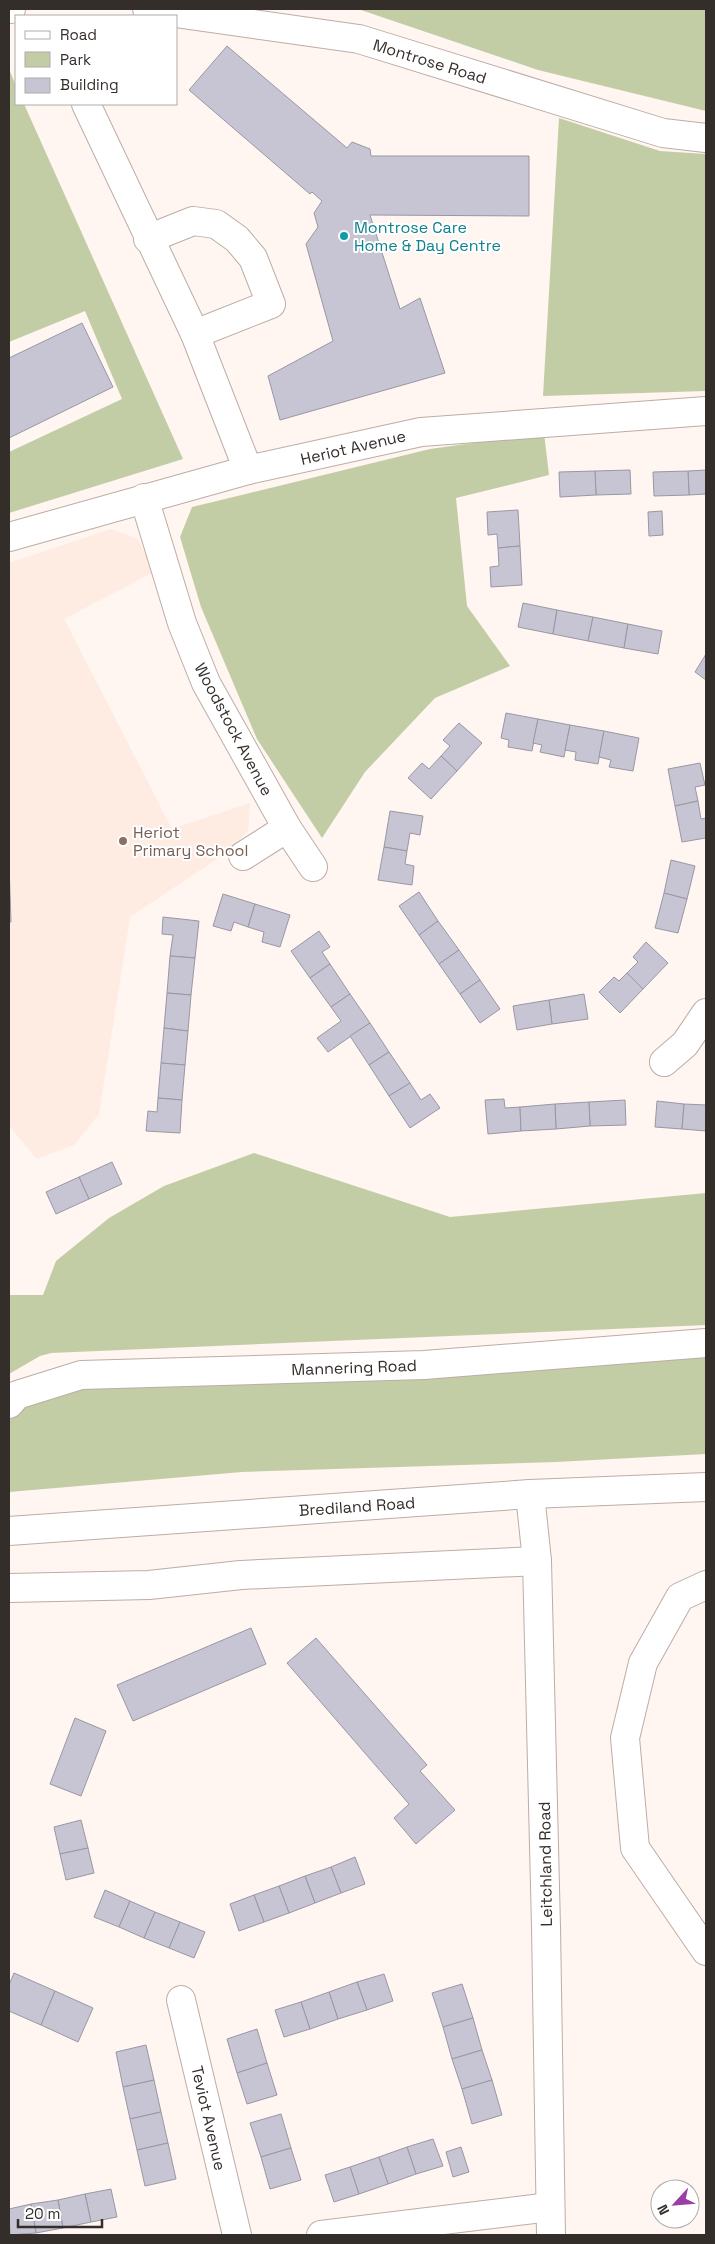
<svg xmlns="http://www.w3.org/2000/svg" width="715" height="2244" font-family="'Space Grotesk',sans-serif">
<rect width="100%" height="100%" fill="#fff5f1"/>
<path fill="#feebe2" d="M 111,529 L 138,539 L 154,572 L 64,619 L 172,829 L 250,803 L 248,831 L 227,852 L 130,917 L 99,1114 L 74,1145 L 37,1159 L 9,1126 L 9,563 Z"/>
<g fill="#c3cda5">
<path d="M 358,9 L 705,9 L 706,111 L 538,70 Z"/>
<path d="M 9,69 L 16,86 L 16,104 L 24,104 L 183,459 L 9,513 L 9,452 L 122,399 L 85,311 L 9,342 Z"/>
<path d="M 559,118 L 660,151 L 706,154 L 706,391 L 543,396 Z"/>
<path d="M 544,433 L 549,475 L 456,498 L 467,606 L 510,666 L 435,698 L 365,772 L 322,838 L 257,739 L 201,607 L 180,537 L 192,507 L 430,449 Z"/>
<path d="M 254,1153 L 450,1217 L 706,1193 L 706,1325 L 51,1353 L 40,1356 L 9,1374 L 9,1295 L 43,1295 L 56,1261 L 109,1218 L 164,1186 Z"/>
<path d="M 706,1354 L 706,1454 L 556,1462 L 242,1472 L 9,1492 L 9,1421 L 19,1406 L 70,1387 Z"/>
</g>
<g fill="#c7c4d3" stroke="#9a97a5">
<path d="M 227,46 L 347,148 L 352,142 L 370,149 L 371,156 L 529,156 L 529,216 L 370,215 L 400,309 L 420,298 L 445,373 L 280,420 L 268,376 L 333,341 L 306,244 L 318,227 L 314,213 L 322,201 L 312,192 L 310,194 L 189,90 Z"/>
<path d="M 82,323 L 113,387 L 9,438 L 9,358 Z"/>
<path d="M 630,470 L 631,494 L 596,495 L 595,471 Z"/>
<path d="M 706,470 L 706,494 L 689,495 L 688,471 Z"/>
<path d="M 595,471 L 596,495 L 560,497 L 559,472 Z"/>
<path d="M 688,471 L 689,495 L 654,496 L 653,472 Z"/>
<path d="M 518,510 L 520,546 L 498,548 L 497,534 L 488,535 L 487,512 Z"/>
<path d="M 662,511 L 663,535 L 649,536 L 648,512 Z"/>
<path d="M 520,546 L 522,585 L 491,587 L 490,567 L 499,566 L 498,548 Z"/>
<path d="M 523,603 L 557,610 L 553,634 L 518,627 Z"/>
<path d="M 557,610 L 593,617 L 588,641 L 553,634 Z"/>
<path d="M 593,617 L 628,624 L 624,648 L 588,641 Z"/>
<path d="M 628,624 L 662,631 L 658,654 L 624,648 Z"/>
<path d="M 706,654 L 706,680 L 695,672 Z"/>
<path d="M 506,713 L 538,719 L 532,751 L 508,747 L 509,740 L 501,738 Z"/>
<path d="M 538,719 L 570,725 L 564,757 L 540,752 L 542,745 L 533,743 Z"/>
<path d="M 459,723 L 482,743 L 457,771 L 441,756 L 450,746 L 443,740 Z"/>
<path d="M 570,725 L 604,731 L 598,764 L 575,760 L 576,752 L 565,750 Z"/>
<path d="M 604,731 L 639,738 L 633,771 L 609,767 L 611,760 L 599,757 Z"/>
<path d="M 441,756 L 457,771 L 431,799 L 408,778 L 422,763 L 429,769 Z"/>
<path d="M 700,763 L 705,785 L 695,787 L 698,801 L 675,806 L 668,769 Z"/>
<path d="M 698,801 L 701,819 L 706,818 L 706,838 L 682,842 L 675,806 Z"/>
<path d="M 390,811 L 423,816 L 420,835 L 410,833 L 407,851 L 384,847 Z"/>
<path d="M 384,847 L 407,851 L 405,864 L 414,866 L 412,885 L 378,880 Z"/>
<path d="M 671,860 L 695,866 L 687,899 L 664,893 Z"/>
<path d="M 9,864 L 11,922 L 9,922 Z"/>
<path d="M 419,892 L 438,921 L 419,935 L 399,906 Z"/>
<path d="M 664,893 L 687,899 L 678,933 L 655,928 Z"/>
<path d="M 223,894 L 255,904 L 248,927 L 234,922 L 231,931 L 213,926 Z"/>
<path d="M 255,904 L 290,915 L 280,947 L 262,942 L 264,932 L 248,927 Z"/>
<path d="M 163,917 L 199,921 L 195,958 L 170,956 L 173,935 L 162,934 Z"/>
<path d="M 438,921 L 459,950 L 439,964 L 419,935 Z"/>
<path d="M 319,931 L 330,947 L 322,952 L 330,964 L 310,978 L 291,951 Z"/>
<path d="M 646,942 L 668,963 L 643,989 L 627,973 L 638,962 L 633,957 Z"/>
<path d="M 459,950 L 480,980 L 460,994 L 439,964 Z"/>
<path d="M 170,956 L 195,958 L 191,995 L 167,993 Z"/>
<path d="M 330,964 L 350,994 L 331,1007 L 310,978 Z"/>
<path d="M 627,973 L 643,989 L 620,1013 L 599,992 L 614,977 L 619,981 Z"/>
<path d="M 480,980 L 500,1009 L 480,1023 L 460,994 Z"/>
<path d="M 167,993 L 191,995 L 188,1031 L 164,1028 Z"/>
<path d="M 350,994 L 370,1023 L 328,1052 L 317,1038 L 341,1021 L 331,1007 Z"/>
<path d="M 584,994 L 588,1019 L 552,1024 L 549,1000 Z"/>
<path d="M 549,1000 L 552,1024 L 517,1030 L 513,1006 Z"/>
<path d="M 370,1023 L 389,1052 L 369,1065 L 350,1036 Z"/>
<path d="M 164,1028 L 188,1031 L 185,1065 L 161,1063 Z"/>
<path d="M 389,1052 L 410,1083 L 389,1096 L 369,1065 Z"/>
<path d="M 161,1063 L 185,1065 L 182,1100 L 158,1098 Z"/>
<path d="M 410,1083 L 421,1100 L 430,1094 L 440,1108 L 410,1128 L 389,1096 Z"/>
<path d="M 158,1098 L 182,1100 L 180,1133 L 146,1131 L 148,1111 L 157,1112 Z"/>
<path d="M 504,1099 L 505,1108 L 520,1107 L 521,1131 L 488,1134 L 485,1100 Z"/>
<path d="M 625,1100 L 626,1125 L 590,1126 L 589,1102 Z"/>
<path d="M 657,1101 L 684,1104 L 682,1129 L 655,1127 Z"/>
<path d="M 589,1102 L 590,1126 L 556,1129 L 555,1104 Z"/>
<path d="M 555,1104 L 556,1129 L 521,1131 L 520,1107 Z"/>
<path d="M 684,1104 L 706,1105 L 706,1131 L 682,1129 Z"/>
<path d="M 112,1162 L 122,1184 L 89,1199 L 79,1177 Z"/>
<path d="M 79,1177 L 89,1199 L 56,1214 L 46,1192 Z"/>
<path d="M 251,1628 L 266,1664 L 133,1721 L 117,1685 Z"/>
<path d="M 316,1638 L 427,1765 L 420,1771 L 455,1810 L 416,1844 L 394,1818 L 409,1804 L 287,1663 Z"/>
<path d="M 75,1718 L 106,1731 L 81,1796 L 50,1784 Z"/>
<path d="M 81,1820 L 88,1848 L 60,1854 L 54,1827 Z"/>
<path d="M 88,1848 L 94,1873 L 66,1880 L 60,1854 Z"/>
<path d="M 355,1857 L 365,1884 L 341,1893 L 331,1867 Z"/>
<path d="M 331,1867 L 341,1893 L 315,1903 L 305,1876 Z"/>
<path d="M 305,1876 L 315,1903 L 289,1913 L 279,1886 Z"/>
<path d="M 279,1886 L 289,1913 L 264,1922 L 254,1895 Z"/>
<path d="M 105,1890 L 130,1901 L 119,1927 L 94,1917 Z"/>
<path d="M 254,1895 L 264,1922 L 239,1931 L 230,1904 Z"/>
<path d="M 130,1901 L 155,1912 L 144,1938 L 119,1927 Z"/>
<path d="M 155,1912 L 180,1922 L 169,1948 L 144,1938 Z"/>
<path d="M 180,1922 L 205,1932 L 194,1958 L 169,1948 Z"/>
<path d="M 14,1973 L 55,1991 L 41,2025 L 9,2011 L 9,1985 Z"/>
<path d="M 384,1974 L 393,2001 L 367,2010 L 357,1982 Z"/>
<path d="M 357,1982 L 367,2010 L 338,2019 L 329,1992 Z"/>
<path d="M 462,1984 L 473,2018 L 443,2027 L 432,1993 Z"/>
<path d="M 55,1991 L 93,2008 L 78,2042 L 41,2025 Z"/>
<path d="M 329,1992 L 338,2019 L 310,2029 L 301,2002 Z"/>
<path d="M 301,2002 L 310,2029 L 284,2037 L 275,2010 Z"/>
<path d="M 473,2018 L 482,2050 L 452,2059 L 443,2027 Z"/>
<path d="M 257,2029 L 267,2063 L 237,2073 L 227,2039 Z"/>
<path d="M 146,2045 L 154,2080 L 123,2087 L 116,2052 Z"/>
<path d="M 482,2050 L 492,2080 L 462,2089 L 452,2059 Z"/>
<path d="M 267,2063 L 277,2095 L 247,2104 L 237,2073 Z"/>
<path d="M 154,2080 L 161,2112 L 130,2119 L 123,2087 Z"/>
<path d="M 492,2080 L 502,2115 L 472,2124 L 462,2089 Z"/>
<path d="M 161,2112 L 168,2143 L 137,2150 L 130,2119 Z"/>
<path d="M 281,2114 L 291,2148 L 261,2157 L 250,2123 Z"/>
<path d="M 433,2139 L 443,2166 L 416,2174 L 407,2147 Z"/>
<path d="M 168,2143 L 176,2179 L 145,2186 L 137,2150 Z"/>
<path d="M 407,2147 L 416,2174 L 388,2184 L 379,2157 Z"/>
<path d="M 461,2147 L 469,2172 L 453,2177 L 446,2152 Z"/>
<path d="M 291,2148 L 301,2180 L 270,2189 L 261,2157 Z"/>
<path d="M 379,2157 L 388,2184 L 359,2194 L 350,2167 Z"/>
<path d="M 350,2167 L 359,2194 L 334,2202 L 325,2175 Z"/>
<path d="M 111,2189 L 117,2217 L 91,2222 L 85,2194 Z"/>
<path d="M 85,2194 L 91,2222 L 63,2228 L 58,2200 Z"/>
<path d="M 58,2200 L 63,2228 L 36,2233 L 31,2204 Z"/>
<path d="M 31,2204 L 36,2233 L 10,2235 L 9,2209 Z"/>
</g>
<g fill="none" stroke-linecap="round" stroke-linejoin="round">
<defs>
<g id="minor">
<path d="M 9,9 L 11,9"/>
<path d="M 147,9 L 359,39 L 663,133 L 706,138"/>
<path d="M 86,104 L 195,334 L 248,470"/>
<path d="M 148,239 L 193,221 L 216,224 L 237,239 L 253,258 L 271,304 L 195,334"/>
<path d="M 144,498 L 182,623 L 206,683 L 287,828 L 313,867"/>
<path d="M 9,537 L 248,470 L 421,432 L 706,411"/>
<path d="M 243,856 L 287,828"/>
<path d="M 664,1062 L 685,1044 L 706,1013"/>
<path d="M 9,1404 L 17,1395 L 81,1375 L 424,1365 L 706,1343"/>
<path d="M 530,1494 L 537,1561 L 546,1927 L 551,2235"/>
<path d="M 9,1531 L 530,1494 L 706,1487"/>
<path d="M 706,1585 L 680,1597 L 643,1663 L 625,1738 L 635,1848 L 706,1951"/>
<path d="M 9,1588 L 149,1585 L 241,1575 L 537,1561"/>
<path d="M 181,2000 L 237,2235"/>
<path d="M 321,2235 L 550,2207"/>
</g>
</defs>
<use href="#minor" stroke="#bcada6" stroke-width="30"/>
<use href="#minor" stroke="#fff" stroke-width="28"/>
</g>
<circle fill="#0f9aa8" stroke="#fff" stroke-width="2" cx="344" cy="236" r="5"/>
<circle fill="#8d6e63" stroke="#fff" stroke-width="2" cx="123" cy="841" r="5"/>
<g text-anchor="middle" stroke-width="4" stroke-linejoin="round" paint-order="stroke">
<g font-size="16" fill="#342e2b" stroke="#fff">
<text transform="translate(430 61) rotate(17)" y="6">Montrose Road</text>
<text transform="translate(353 447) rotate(-13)" y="6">Heriot Avenue</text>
<text transform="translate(234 729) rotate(62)" y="6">Woodstock Avenue</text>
<text transform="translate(354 1367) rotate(-2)" y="6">Mannering Road</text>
<text transform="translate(357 1506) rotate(-4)" y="6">Brediland Road</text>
<text transform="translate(545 1864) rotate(-91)" y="6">Leitchland Road</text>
<text transform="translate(209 2118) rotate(77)" y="6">Teviot Avenue</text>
</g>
<g font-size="16" fill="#0d838f" stroke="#fff" text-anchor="start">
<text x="354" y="233">Montrose Care<tspan x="354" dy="18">Home &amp; Day Centre</tspan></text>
</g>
<g font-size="16" fill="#785e54" stroke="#fff" text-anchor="start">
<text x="133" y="838">Heriot<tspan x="133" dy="18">Primary School</tspan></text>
</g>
</g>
<rect width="715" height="2244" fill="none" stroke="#342e2b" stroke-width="20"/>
<rect x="15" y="15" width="162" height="90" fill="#ffffff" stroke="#aeabaa"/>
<rect x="25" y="31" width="25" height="8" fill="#ffffff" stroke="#aeabaa"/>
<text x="60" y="40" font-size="15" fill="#342e2b">Road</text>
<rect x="25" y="52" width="25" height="15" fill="#c3cda5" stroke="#aeabaa"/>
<text x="60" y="65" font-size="15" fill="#342e2b">Park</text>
<rect x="25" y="78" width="25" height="15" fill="#c7c4d3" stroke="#aeabaa"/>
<text x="60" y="90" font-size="15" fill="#342e2b">Building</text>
<g transform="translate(675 2204) rotate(244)"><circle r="24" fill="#ffffff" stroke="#aeabaa"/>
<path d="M0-4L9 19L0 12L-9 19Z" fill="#9b3da6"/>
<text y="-8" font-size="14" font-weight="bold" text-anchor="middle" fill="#342e2b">N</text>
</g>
<path d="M18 2219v8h84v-8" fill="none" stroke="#342e2b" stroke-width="2.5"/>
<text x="25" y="2219" font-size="15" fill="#342e2b" stroke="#ffffff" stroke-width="4" paint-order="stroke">20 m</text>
</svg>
